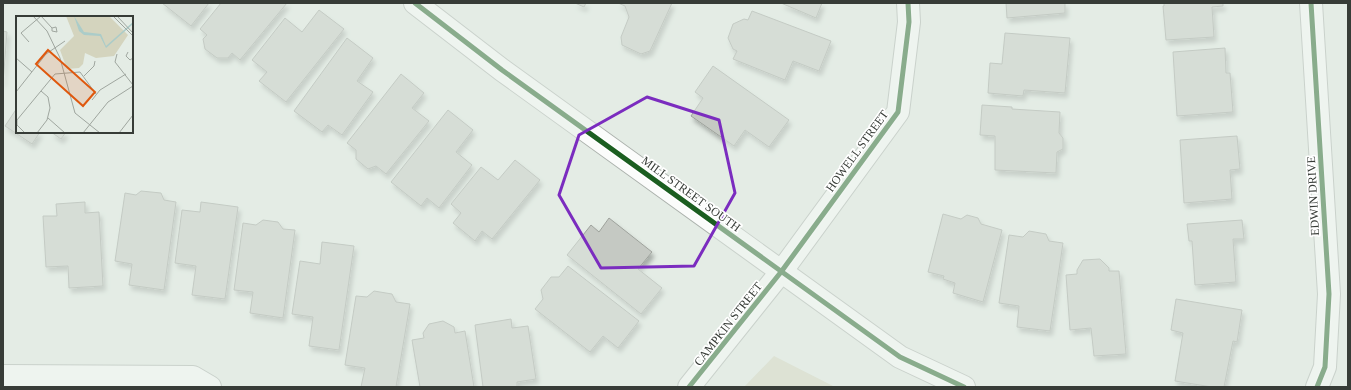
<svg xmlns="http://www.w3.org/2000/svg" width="1351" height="390" font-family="Georgia,serif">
<defs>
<filter id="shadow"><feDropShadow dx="2.5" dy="4.5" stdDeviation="2" flood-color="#0004"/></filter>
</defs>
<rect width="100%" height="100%" fill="#e4ece5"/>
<path fill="#d4d4be" d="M 774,356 L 835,387 L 744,387 Z"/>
<g fill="#c5c9c3" stroke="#9ea29c" filter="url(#shadow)">
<path d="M 162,3 L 209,3 L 191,26 Z"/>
<path d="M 221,3 L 287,3 L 240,60 L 232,53 L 228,58 L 217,58 L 205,49 L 203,39 L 207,35 L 200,29 Z"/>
<path d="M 575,3 L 586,3 L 584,7 Z"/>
<path d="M 618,3 L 672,3 L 650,51 L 641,54 L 622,45 L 621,37 L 629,17 L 625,6 Z"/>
<path d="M 781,3 L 822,3 L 816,18 Z"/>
<path d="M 1006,3 L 1065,3 L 1065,13 L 1007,18 Z"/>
<path d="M 1164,3 L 1223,3 L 1223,6 L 1212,7 L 1214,37 L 1166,40 L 1163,6 L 1164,6 Z"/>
<path d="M 319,10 L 344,29 L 286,102 L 259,81 L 267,72 L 252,60 L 285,18 L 302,32 Z"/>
<path d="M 752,11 L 831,41 L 819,71 L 793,61 L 785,80 L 733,59 L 737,51 L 733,49 L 728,38 L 733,24 L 744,19 L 748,20 Z"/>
<path d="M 3,31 L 7,32 L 3,83 Z"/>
<path d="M 1005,33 L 1070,38 L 1065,93 L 1024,90 L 1023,96 L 988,93 L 990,63 L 1002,64 Z"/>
<path d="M 347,38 L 373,58 L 357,81 L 373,92 L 342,135 L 328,125 L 322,132 L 294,111 Z"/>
<path d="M 1225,48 L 1226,73 L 1230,73 L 1233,112 L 1177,116 L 1173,52 Z"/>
<path d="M 713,66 L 789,120 L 769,147 L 745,130 L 734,146 L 691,116 L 703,98 L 695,92 Z"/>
<path d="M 401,74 L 424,93 L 412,108 L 429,121 L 386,174 L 376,166 L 368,169 L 356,159 L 356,150 L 347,143 Z"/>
<path d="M 982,105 L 1012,107 L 1012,109 L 1060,112 L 1059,133 L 1063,138 L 1063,149 L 1057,152 L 1056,173 L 995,170 L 995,136 L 980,135 Z"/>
<path d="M 17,108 L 17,132 L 40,132 L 32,144 L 5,126 Z"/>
<path d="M 448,110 L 473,130 L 456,152 L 472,165 L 439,208 L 427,198 L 421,206 L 391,182 Z"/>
<path d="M 51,132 L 66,132 L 61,139 Z"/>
<path d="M 1237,136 L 1240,169 L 1230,170 L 1232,199 L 1184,203 L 1180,140 Z"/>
<path d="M 515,160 L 540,180 L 492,239 L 482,231 L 475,241 L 453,223 L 461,213 L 451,204 L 481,167 L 498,180 Z"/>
<path d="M 141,191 L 161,193 L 164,200 L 176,202 L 164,290 L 129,285 L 132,264 L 115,261 L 125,193 L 136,195 Z"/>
<path d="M 85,202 L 85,213 L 99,212 L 103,286 L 69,288 L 68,266 L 46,267 L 43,216 L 57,216 L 56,204 Z"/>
<path d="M 201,202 L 238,207 L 225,299 L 192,295 L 196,266 L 175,263 L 182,210 L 200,212 Z"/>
<path d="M 943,214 L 961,219 L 967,215 L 978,218 L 981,224 L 1002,230 L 983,302 L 953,293 L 955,283 L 943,279 L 944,276 L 928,272 Z"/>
<path d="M 609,218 L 652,252 L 638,269 L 662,288 L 641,314 L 567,255 L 591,225 L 599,232 Z"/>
<path d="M 263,220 L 278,222 L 283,229 L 295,230 L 283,318 L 250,313 L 253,292 L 234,290 L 243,223 L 256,225 Z"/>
<path d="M 1242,220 L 1244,239 L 1233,239 L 1236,282 L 1195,285 L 1192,241 L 1189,241 L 1187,224 Z"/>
<path d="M 1029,231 L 1046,234 L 1049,241 L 1063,243 L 1050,331 L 1017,327 L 1019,306 L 999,303 L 1009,235 L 1023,237 Z"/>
<path d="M 322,242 L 354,246 L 339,350 L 309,346 L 313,317 L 292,314 L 300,261 L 320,264 Z"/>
<path d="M 1100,259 L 1109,268 L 1109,271 L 1119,271 L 1126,354 L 1094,356 L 1091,328 L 1070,330 L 1066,275 L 1077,274 L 1077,270 L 1083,260 Z"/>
<path d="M 568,266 L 639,321 L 618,348 L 603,336 L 590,352 L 535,309 L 543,299 L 541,290 L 551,277 L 559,277 Z"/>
<path d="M 374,291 L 392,294 L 396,302 L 410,304 L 396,387 L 361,387 L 365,368 L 345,365 L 356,296 L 367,297 Z"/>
<path d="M 1176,299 L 1242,310 L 1237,342 L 1233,341 L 1224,387 L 1212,387 L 1175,381 L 1183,333 L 1171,330 Z"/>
<path d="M 511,319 L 512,328 L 528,326 L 536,379 L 517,382 L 517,387 L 483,387 L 475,325 Z"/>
<path d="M 443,321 L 454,327 L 455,333 L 465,331 L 474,387 L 420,387 L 412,340 L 424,338 L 423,333 L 429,324 Z"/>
</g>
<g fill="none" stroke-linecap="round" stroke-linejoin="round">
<defs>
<g id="minor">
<path d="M 415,3 L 502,70 L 900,357 L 964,387"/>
<path d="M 1311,3 L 1329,294 L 1325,367 L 1317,387"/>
<path d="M 3,376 L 193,377 L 210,387"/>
<path d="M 689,387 L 781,272 L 898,112 L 909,22 L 908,3"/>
</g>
</defs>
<use href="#minor" stroke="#abb1ac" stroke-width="24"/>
<use href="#minor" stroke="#fbfcfb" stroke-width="22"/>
<defs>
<g id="cycleway">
<path d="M 415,3 L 502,70 L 900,357 L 964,387"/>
<path d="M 1311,3 L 1329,294 L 1325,367 L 1317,387"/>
<path d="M 689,387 L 781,272 L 898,112 L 909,22 L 908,3"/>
</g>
</defs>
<use href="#cycleway" stroke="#fff" stroke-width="8"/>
<use href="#cycleway" stroke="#1b5e20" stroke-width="5"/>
</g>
<path d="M0 0H1351V390H0ZM 647,97 L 719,120 L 735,193 L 694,266 L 601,268 L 559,195 L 579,135 Z" fill="#e4ece5" fill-opacity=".55" fill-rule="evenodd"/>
<path fill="none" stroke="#7b2cbf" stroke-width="3" stroke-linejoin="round" d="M 647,97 L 719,120 L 735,193 L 694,266 L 601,268 L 559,195 L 579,135 Z"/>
<g text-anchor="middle" stroke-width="3.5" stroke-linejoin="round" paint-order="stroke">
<g font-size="12" fill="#373c37" stroke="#fff">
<text transform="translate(857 151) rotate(-54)" y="4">HOWELL STREET</text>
<text transform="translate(691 194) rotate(36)" y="4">MILL STREET SOUTH</text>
<text transform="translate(1313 196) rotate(-93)" y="4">EDWIN DRIVE</text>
<text transform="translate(728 324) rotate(-52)" y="4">CAMPKIN STREET</text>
</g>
</g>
<g transform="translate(16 16)">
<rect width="117" height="117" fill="#e4ece5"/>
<path d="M 50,0 L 93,0 L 112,19 L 98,40 L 80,42 L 69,37 L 67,48 L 63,52 L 51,53 L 44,34 L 58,20 Z" fill="#d4d4be"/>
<path d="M 58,0 L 68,16 L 85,18 L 90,30 L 117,6 L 117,8 L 90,32 L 84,20 L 68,19 L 63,15 Z" fill="#abccc9"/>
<path fill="none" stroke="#9fa69f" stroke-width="1" d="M 17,0 L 31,15 L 44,42 L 59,97 L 84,117M 97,0 L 117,20M 101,0 L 117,17M 13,26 L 5,17 L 25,0 L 36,12 L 36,15 L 41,16 L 40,11 L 36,12M 112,36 L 110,40 L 114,44 L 117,42M 101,38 L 99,46 L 117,69M 0,42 L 16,56M 68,60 L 78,50 L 79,45M 0,76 L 30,38 L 49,25M 76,84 L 84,74 L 110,58M 32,102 L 49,117M 9,117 L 1,109 L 1,104 L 39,58 L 64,56 L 80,78M 21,117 L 31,104 L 34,92 L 32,81 L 25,75M 67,117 L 92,86 L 117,70M 103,117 L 117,99"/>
<path fill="#df580e" fill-opacity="0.15" stroke="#df580e" stroke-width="2" d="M 32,34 L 79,76 L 67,90 L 20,48 Z"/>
<rect width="117" height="117" fill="none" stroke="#373c37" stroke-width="2"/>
</g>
<rect width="1351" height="390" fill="none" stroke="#373c37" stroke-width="8"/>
</svg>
